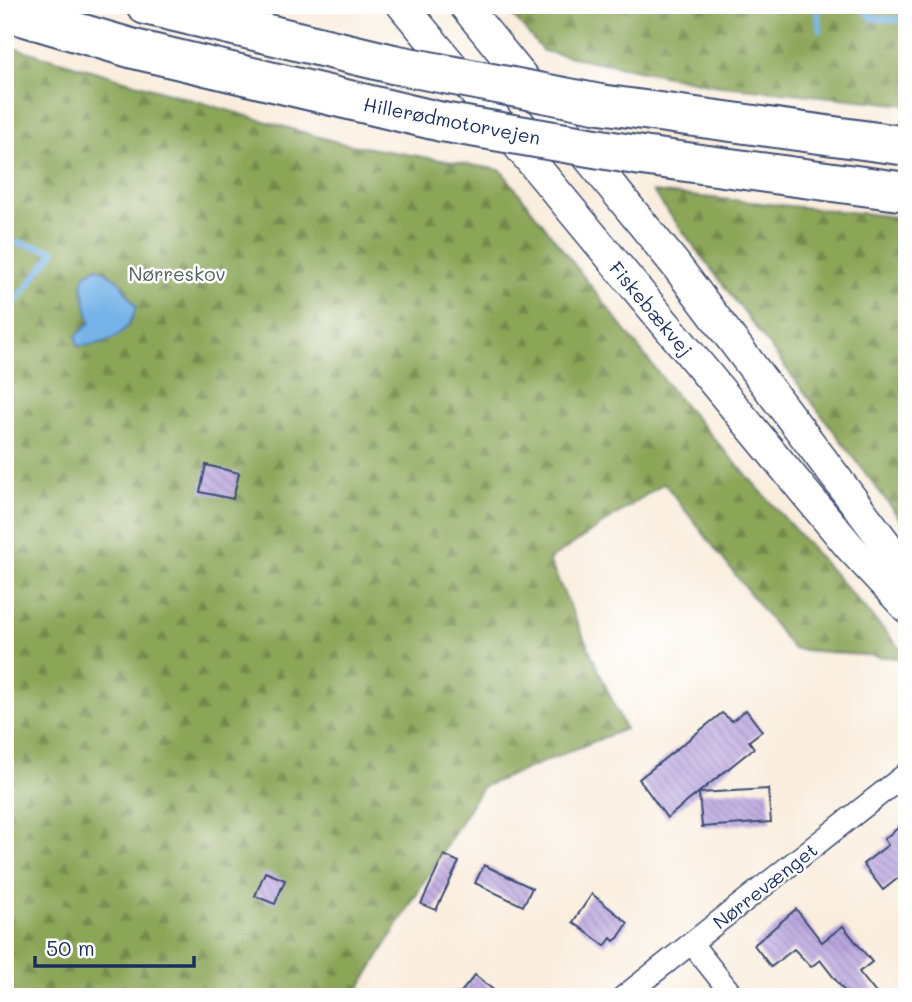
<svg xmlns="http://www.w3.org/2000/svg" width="912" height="1002" font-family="Mali,sans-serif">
<defs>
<pattern id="forest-firs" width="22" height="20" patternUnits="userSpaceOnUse" patternTransform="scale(1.75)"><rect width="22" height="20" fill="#8ca658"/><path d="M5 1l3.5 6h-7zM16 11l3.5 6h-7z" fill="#72884c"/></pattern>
<pattern id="building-back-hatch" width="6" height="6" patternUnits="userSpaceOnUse" patternTransform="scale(1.75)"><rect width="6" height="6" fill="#baa5de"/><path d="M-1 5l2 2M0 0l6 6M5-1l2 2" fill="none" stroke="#9687b7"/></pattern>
</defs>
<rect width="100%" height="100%" fill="#fff"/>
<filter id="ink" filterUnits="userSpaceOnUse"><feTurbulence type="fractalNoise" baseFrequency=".0143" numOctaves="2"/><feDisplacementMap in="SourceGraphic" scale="14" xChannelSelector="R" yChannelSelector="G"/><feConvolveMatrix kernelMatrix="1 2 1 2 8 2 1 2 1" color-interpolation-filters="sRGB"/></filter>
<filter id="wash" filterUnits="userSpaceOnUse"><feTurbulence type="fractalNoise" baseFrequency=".00686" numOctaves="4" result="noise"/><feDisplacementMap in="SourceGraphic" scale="28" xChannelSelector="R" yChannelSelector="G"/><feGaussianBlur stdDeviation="1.57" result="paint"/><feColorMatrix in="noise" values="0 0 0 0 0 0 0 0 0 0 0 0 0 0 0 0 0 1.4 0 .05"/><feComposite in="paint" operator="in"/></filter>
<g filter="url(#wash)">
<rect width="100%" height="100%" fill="#f9eddd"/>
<g fill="url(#forest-firs)" stroke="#546a5b" stroke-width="2">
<path d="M 504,5 L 907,5 L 907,105 L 713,85 L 543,51 Z"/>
<path d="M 5,45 L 340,143 L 501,170 L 677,397 L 907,656 L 907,659 L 793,649 L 664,483 L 549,560 L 625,729 L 482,787 L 354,997 L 5,997 Z"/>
<path d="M 653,192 L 907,218 L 907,528 Z"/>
</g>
<path fill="#75b3e8" stroke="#4871a3" stroke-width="2" d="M 98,267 L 119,281 L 136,307 C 129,336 107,345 78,346 L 76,336 L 90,323 L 82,285 L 85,274 Z"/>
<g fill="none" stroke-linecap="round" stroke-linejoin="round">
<g stroke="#75b3e8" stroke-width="6">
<path d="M 816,5 L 820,30"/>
<path d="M 860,5 L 872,18 L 907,21"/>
<path d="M 5,240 L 55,251 L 5,315"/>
<path d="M 5,468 L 8,467"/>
</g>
</g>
<g id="blocks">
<g fill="url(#building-back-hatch)">
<path d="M 206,465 L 239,473 L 233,499 L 200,492 Z"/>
<path d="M 746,710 L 762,731 L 749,741 L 754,748 L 667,818 L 639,779 L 722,713 L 732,721 Z"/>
<path d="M 768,789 L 771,822 L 702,827 L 699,793 Z"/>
<path d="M 907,821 L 907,871 L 883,890 L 863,864 L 888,845 L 884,839 Z"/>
<path d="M 444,855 L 459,862 L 436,910 L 421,904 Z"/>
<path d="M 484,865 L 532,888 L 523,906 L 475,883 Z"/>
<path d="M 265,872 L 285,880 L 275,904 L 255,896 Z"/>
<path d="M 592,894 L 628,923 L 618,938 L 614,941 L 611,938 L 605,946 L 573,922 Z"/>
<path d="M 796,909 L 822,942 L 843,926 L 872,962 L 859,972 L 879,997 L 849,997 L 820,960 L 811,967 L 794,949 L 771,967 L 754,945 Z"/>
<path d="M 475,975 L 502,997 L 457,997 Z"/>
</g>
</g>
</g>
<g filter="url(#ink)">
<use href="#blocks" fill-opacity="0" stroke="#3c4c71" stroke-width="2"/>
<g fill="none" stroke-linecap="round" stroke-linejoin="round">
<defs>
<g id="street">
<path d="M 692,944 L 734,997"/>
<path d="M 623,997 L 907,773"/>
</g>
<g id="secondary">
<path d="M 402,5 L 849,546 L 907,608"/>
<path d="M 464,5 L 675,264 L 886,544 L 907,576"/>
</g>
<g id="highway">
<path d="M 146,5 L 393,64"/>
<path d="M 5,11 L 134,49 L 442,122"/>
<path d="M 600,104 L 907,146"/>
<path d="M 642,156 L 907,192"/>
</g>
</defs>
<use href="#street" stroke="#3c4c71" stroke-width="24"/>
<use href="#secondary" stroke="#3c4c71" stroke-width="33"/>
<use href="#highway" stroke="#3c4c71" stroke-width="42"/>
<use href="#street" stroke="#fff" stroke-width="21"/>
<use href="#secondary" stroke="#fff" stroke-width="30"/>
<use href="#highway" stroke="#fff" stroke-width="38"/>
<defs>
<g id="highway-bridge">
<path d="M 393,64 L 600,104"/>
<path d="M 442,122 L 642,156"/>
</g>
</defs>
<use href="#highway-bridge" stroke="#3c4c71" stroke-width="42" stroke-linecap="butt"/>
<use href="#highway-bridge" stroke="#fff" stroke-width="38"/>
</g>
</g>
<g text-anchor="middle" stroke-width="5" stroke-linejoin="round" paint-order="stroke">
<g font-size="19" fill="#1b2f5e" stroke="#fff">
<text transform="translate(452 121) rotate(11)" y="7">Hillerødmotorvejen</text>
<text transform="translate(651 309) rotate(50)" y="7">Fiskebækvej</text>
<text transform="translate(765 886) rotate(-38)" y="7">Nørrevænget</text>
</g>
<g font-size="19" fill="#4f615f" stroke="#fff">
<text x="177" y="281">Nørreskov</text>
</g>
</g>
<rect width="912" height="1002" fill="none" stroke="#fff" stroke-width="28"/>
<path d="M35 956v10h159v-10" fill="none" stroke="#1b2f5e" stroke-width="3.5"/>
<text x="46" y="956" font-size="21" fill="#1b2f5e" stroke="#ffffff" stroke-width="5" paint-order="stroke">50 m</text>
</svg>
